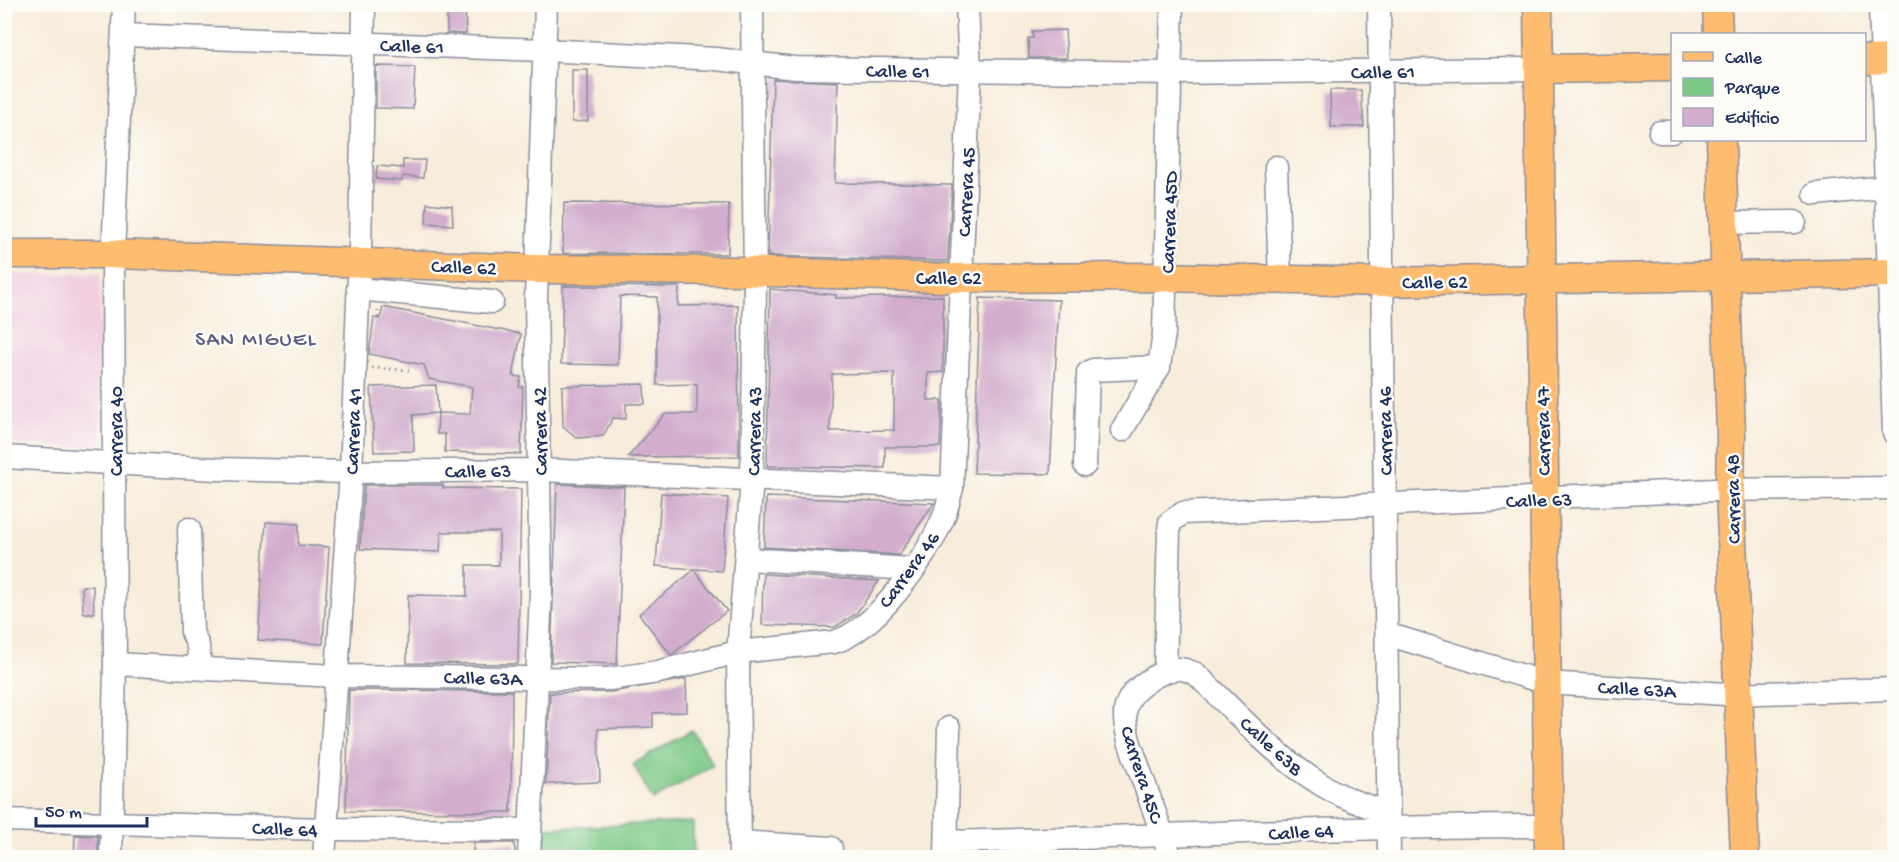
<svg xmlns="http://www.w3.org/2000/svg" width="1899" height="862" font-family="'Gochi Hand',sans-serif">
<rect width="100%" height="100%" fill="#fdfcf7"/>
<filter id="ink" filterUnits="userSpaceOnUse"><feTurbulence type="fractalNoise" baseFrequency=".0167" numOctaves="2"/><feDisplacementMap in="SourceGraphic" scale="12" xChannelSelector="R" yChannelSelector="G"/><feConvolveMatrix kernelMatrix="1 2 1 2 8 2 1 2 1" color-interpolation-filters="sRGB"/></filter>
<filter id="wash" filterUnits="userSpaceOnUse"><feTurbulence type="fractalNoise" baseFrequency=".008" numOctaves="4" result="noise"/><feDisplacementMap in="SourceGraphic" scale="24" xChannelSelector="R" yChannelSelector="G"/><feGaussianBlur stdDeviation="1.35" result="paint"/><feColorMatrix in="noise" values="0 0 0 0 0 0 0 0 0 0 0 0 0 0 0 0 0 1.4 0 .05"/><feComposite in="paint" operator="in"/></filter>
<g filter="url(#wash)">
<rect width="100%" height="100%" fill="#f8ecda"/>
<path fill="#f1d0e2" d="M 5,274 L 100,274 L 102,448 L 5,444 Z"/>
<g fill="#7dc987" stroke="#4c7c72" stroke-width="1.5">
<path d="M 692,730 L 713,765 L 653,800 L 633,764 Z"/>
<path d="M 693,822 L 694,857 L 545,857 L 544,828 Z"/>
</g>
<g id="blocks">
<g fill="#d2adcd" fill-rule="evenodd">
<path d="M 447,4 L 465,4 L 466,34 L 447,33 Z"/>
<path d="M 1065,30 L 1067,58 L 1029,58 L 1028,38 L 1033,38 L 1032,31 Z"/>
<path d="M 376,66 L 415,67 L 413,109 L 376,108 Z"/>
<path d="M 572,70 L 588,70 L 588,121 L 572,122 Z"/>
<path d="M 773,79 L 838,82 L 835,183 L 952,185 L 948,261 L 768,256 Z"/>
<path d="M 1330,90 L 1361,90 L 1364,127 L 1331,127 Z"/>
<path d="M 403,160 L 425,160 L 423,178 L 403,176 L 402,181 L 376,179 L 377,166 L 403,168 Z"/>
<path d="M 427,203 L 452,206 L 453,225 L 426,223 Z"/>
<path d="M 564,203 L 729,204 L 728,254 L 563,253 Z"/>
<path d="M 563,286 L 679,287 L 678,306 L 738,305 L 739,456 L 628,457 L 665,414 L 697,414 L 697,384 L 657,385 L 657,297 L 620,296 L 618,365 L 561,364 Z"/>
<path d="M 770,289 L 836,295 L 836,298 L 943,296 L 943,372 L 928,373 L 928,400 L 942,400 L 940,447 L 885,447 L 885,468 L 767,466 ZM 894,373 L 894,430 L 830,431 L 832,374 Z"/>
<path d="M 980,298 L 1059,300 L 1050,474 L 974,473 Z"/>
<path d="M 383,307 L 521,334 L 513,376 L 521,377 L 519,387 L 523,387 L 521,454 L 445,452 L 445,434 L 437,434 L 438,413 L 470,414 L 472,387 L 429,379 L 424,365 L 369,354 L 374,318 L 380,319 Z"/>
<path d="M 644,384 L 645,404 L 626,404 L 626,419 L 613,418 L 603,436 L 577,438 L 563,426 L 562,386 Z"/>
<path d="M 436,385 L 438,413 L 413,415 L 414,451 L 374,452 L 371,387 Z"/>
<path d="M 557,484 L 624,487 L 617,664 L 551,662 Z"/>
<path d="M 364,485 L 443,485 L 443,488 L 521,489 L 518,664 L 407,663 L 408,595 L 467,596 L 467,565 L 499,565 L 499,532 L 441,532 L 440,552 L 360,549 Z"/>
<path d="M 661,493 L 728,498 L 722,571 L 656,566 Z"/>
<path d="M 766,497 L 934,503 L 899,555 L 764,547 Z"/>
<path d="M 266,522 L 299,524 L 298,545 L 329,547 L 323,644 L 258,640 Z"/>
<path d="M 694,570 L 727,611 L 671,655 L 639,614 Z"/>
<path d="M 763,574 L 879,581 L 856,614 L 835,627 L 762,625 Z"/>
<path d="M 82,586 L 93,586 L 94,613 L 83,613 Z"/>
<path d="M 686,679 L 687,712 L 653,713 L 653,727 L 598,729 L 600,782 L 546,784 L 550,693 L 611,692 Z"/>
<path d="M 349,690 L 512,691 L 511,812 L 346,811 Z"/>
<path d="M 75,835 L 98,836 L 98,858 L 74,858 Z"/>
<path d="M 474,843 L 514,843 L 516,858 L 472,858 Z"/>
</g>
</g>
</g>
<g filter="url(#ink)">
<use href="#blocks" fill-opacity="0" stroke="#8a8e9c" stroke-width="1.5"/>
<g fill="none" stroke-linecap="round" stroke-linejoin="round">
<defs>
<g id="minor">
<path d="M 1379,4 L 1389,858"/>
<path d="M 1880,4 L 1894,433"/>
<path d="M 123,35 L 544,50 L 716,59 L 795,68 L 1171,73 L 1539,69"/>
<path d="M 1660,132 L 1672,132"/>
<path d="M 1276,167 L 1280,280"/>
<path d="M 1815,194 L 1886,187"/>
<path d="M 1723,223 L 1795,222"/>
<path d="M 358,289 L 492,302"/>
<path d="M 1122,430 L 1159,367 L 1164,333 L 1172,4"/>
<path d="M 4,457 L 217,469 L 351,472 L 539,470 L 952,488"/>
<path d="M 1085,465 L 1088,373 L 1093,370 L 1159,367"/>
<path d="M 189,529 L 192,632 L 198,646 L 200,667"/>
<path d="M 746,559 L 912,569"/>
<path d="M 1387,634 L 1546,683 L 1726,694 L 1894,689"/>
<path d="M 115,664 L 336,676 L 609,679 L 658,672 L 738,652 L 834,642 C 876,630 926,558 943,519 C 947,509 949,498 952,488 L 970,71 L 967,4"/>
<path d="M 1165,671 L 1169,531 L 1170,522 L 1183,513 L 1716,490 L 1894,488"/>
<path d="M 4,820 L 325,829 L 530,830"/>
<path d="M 740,842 L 831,848"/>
<path d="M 947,842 C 1147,837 1348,826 1548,826"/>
<path d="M 946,856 L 949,728"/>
<path d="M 111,858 L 115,664 L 113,254 L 124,4"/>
<path d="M 324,858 L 351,472 L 360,253 L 364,4"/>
<path d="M 529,858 L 541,593 L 536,299 L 546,4"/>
<path d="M 740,858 L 738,652 L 752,479 L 755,288 L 752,4"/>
<path d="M 1171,858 L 1129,741 C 1127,730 1123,719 1126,707 C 1130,689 1160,670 1178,669 C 1184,668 1190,672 1196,674 C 1253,728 1307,795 1387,811"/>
</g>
<g id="major">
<path d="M 1538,4 L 1549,858"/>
<path d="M 1717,4 L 1718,34"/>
<path d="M 1864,60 L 1894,59"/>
<path d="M 1539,69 L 1672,67"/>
<path d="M 1721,140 L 1731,434 L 1730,490 L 1745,858"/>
<path d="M 4,254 L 113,254 L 537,269 L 737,271 L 944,278 L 1160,277 L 1382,282 L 1894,273"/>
</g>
</defs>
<use href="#minor" stroke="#8a8e9c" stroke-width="25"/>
<use href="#major" stroke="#8a8e9c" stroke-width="31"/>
<g stroke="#8a8e9c" stroke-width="3" stroke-dasharray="1.5 4.5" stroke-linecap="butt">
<path d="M 378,318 L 378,311"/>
<path d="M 372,368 L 409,370"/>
</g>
<use href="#minor" stroke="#fff" stroke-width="22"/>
<use href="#major" stroke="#febc70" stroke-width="28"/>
</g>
</g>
<g text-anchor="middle" stroke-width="5" stroke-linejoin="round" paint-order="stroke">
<g font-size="20" fill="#1b2f5e" stroke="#fdfcf7">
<text transform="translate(412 45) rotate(2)" y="7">Calle 61</text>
<text transform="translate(898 70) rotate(1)" y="7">Calle 61</text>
<text transform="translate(1383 71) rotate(-1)" y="7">Calle 61</text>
<text transform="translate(965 192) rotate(-87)" y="7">Carrera 45</text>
<text transform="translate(1168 222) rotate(-88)" y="7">Carrera 45D</text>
<text transform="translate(464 266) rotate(2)" y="7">Calle 62</text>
<text x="949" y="284">Calle 62</text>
<text transform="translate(1435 281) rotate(-1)" y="7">Calle 62</text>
<text transform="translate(115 431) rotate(-90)" y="7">Carrera 40</text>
<text transform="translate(352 431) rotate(-88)" y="7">Carrera 41</text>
<text transform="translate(539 431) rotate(-91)" y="7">Carrera 42</text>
<text transform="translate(753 431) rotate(-89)" y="7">Carrera 43</text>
<text transform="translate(1384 431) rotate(-91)" y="7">Carrera 46</text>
<text transform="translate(1542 431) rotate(-91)" y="7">Carrera 47</text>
<text transform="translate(478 470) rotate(-1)" y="7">Calle 63</text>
<text transform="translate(1539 499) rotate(-2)" y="7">Calle 63</text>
<text transform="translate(1732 499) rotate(-91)" y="7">Carrera 48</text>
<text transform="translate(908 569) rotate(-54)" y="7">Carrera 46</text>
<text transform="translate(483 677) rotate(1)" y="7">Calle 63A</text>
<text transform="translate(1637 688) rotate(3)" y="7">Calle 63A</text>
<text transform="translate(1272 745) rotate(42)" y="7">Calle 63B</text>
<text transform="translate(1143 774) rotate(72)" y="7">Carrera 45C</text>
<text transform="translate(285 828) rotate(2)" y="7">Calle 64</text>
<text transform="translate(1301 831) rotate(-3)" y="7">Calle 64</text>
</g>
<g font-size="21" letter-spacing="1.5" fill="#5b5b85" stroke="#fdfcf7">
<text x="256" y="345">SAN MIGUEL</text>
</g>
</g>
<rect width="1899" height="862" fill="none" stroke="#fdfcf7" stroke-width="24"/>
<rect x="1671" y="33" width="195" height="108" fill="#fdfcf7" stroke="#a3aaba" stroke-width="1.5"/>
<rect x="1683" y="52" width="30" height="9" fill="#febc70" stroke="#a3aaba" stroke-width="1.5"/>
<text x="1725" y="63" font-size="18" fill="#1b2f5e">Calle</text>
<rect x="1683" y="78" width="30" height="18" fill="#7dc987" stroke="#a3aaba" stroke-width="1.5"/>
<text x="1725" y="93" font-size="18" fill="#1b2f5e">Parque</text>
<rect x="1683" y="108" width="30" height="18" fill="#d2adcd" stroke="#a3aaba" stroke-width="1.5"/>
<text x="1725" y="123" font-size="18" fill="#1b2f5e">Edificio</text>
<path d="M36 817v9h111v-9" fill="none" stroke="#1b2f5e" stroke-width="3"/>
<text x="45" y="817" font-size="18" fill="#1b2f5e" stroke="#fdfcf7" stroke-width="4.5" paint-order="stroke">50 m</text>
</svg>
